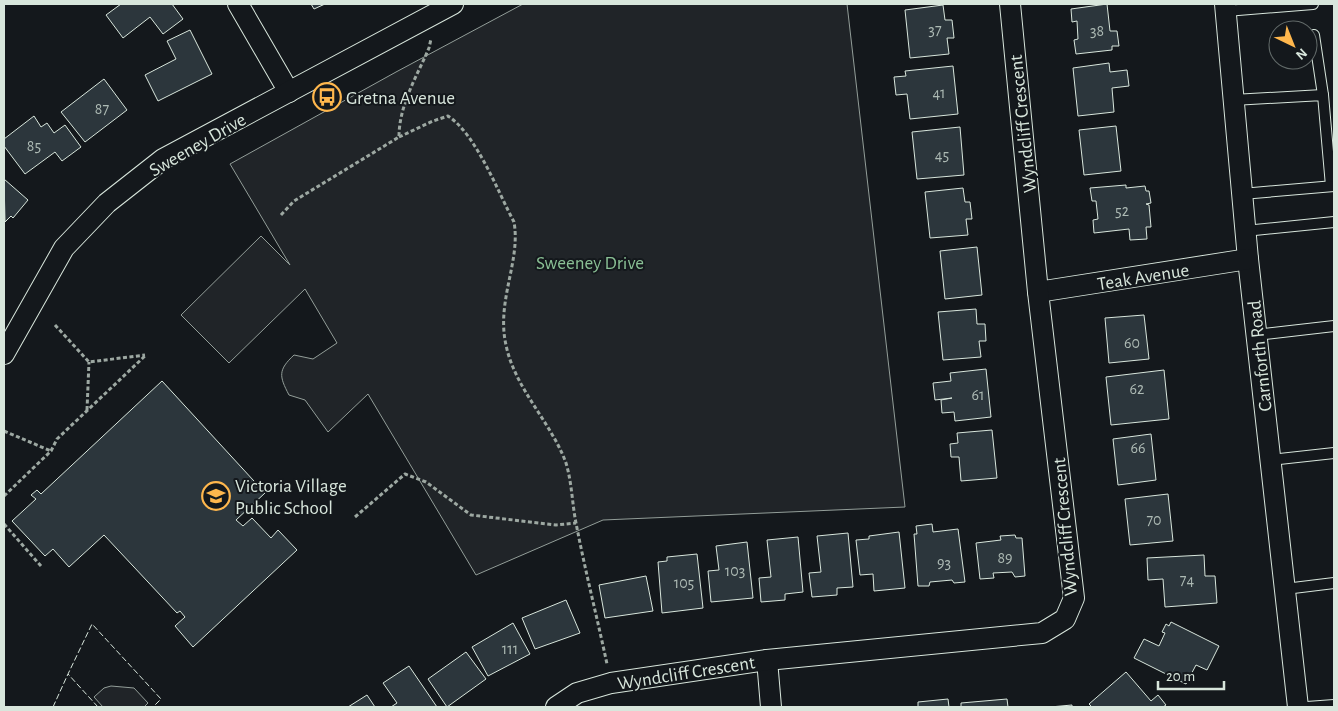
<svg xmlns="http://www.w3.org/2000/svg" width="1338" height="711" font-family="'Alegreya Sans',sans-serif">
<rect width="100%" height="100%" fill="#14181c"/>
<g fill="#202428" stroke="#939e99">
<path d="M 523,4 L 847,4 L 905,507 L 603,520 L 476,575 L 368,394 L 328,432 L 305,400 L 289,395 C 279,376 278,370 294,355 L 313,359 L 337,343 L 305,289 L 229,363 L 181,315 L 261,236 L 290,265 L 230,164 L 396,72 Z"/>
<path d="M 111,686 L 134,688 L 148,703 L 144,707 L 103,707 L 94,697 L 104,688 Z"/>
</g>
<g fill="#2c363c" stroke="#d8e6dc">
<path d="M 121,4 L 172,4 L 183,19 L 163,34 L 150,17 L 123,38 L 106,15 Z"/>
<path d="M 311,4 L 325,4 L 314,9 Z"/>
<path d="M 1107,4 L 1110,31 L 1117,31 L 1119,46 L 1112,46 L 1112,50 L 1076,54 L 1074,40 L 1078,39 L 1077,21 L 1072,22 L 1071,9 Z"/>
<path d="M 943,5 L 945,20 L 952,20 L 954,38 L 947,38 L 949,54 L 910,58 L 905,10 Z"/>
<path d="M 190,30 L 212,74 L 158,101 L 145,75 L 176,59 L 167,41 Z"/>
<path d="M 1109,63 L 1110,72 L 1127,70 L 1129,86 L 1112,88 L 1114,112 L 1078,116 L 1073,68 Z"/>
<path d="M 953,66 L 958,114 L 910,119 L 907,94 L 896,95 L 894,77 L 906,76 L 905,71 Z"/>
<path d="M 104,79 L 127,110 L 85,142 L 61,112 Z"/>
<path d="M 34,116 L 41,127 L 47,123 L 54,133 L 65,125 L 81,147 L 62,161 L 55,152 L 25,174 L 4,146 L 4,139 Z"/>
<path d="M 1116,126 L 1121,171 L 1084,175 L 1079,130 Z"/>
<path d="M 960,127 L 964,175 L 917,179 L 912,132 Z"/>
<path d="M 4,179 L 28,200 L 13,218 L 11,216 L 5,222 Z"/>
<path d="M 1126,185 L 1126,188 L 1145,186 L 1146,191 L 1149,191 L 1151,203 L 1146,204 L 1149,205 L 1151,227 L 1146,227 L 1147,239 L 1130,240 L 1129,229 L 1094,233 L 1093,220 L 1098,219 L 1096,201 L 1092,201 L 1090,188 Z"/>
<path d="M 963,188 L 965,202 L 970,202 L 972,219 L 966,219 L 968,235 L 930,238 L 925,192 Z"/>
<path d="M 977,247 L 982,295 L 945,299 L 940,251 Z"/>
<path d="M 976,309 L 977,324 L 985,324 L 986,341 L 979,341 L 981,357 L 943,360 L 938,312 Z"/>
<path d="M 1144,315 L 1149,359 L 1109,363 L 1105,318 Z"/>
<path d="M 986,369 L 991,417 L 955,421 L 954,412 L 942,413 L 941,400 L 952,398 L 935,400 L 933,383 L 951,381 L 950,373 Z"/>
<path d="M 1164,370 L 1169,419 L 1111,425 L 1106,377 Z"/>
<path d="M 162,381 L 265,493 L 236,520 L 243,526 L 252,518 L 271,538 L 278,530 L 297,550 L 193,647 L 175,626 L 185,617 L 180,611 L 177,613 L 104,535 L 69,567 L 53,549 L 45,556 L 12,521 L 36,499 L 31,495 L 37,490 L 41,494 Z"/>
<path d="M 992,430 L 997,478 L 961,481 L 959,457 L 951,457 L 950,444 L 958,443 L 957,433 Z"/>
<path d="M 1151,434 L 1156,480 L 1118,485 L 1113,439 Z"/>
<path d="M 1168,494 L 1173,541 L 1130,545 L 1125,499 Z"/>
<path d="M 932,524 L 933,532 L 958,529 L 965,582 L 954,583 L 952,580 L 930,582 L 929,586 L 918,586 L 914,534 L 917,534 L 916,526 Z"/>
<path d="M 899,532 L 905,588 L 874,591 L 873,574 L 860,575 L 856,540 L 869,539 L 869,536 Z"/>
<path d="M 848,533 L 853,587 L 837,588 L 837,595 L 812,597 L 809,573 L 821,572 L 817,536 Z"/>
<path d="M 1015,535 L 1016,538 L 1022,538 L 1025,576 L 1015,577 L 1012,572 L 993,573 L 994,578 L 980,579 L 976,543 L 1001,540 L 1000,536 Z"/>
<path d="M 798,537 L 803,592 L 785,594 L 785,600 L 761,602 L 759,578 L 771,577 L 767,540 Z"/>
<path d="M 747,542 L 753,598 L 711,602 L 708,571 L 719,570 L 716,546 Z"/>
<path d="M 697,554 L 703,608 L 662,613 L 658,562 L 667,561 L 667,557 Z"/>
<path d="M 1204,555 L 1205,576 L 1215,576 L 1217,603 L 1165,607 L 1163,579 L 1148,580 L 1147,558 Z"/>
<path d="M 646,576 L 653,611 L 605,618 L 599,585 Z"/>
<path d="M 566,600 L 580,633 L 535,649 L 522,618 Z"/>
<path d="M 1171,622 L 1219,646 L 1207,670 L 1196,665 L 1186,684 L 1134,658 L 1144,639 L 1159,646 L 1165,633 L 1162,632 L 1166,624 L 1169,626 Z"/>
<path d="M 513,623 L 530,654 L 488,676 L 472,647 Z"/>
<path d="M 466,652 L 486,679 L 447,707 L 428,679 Z"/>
<path d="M 409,666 L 437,707 L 391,707 L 397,703 L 383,683 Z"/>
<path d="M 1126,672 L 1151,701 L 1158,695 L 1166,705 L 1163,707 L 1092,707 L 1089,704 Z"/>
<path d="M 367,695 L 375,707 L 348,707 Z"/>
<path d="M 948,699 L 949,707 L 918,707 L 918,702 Z"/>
<path d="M 1007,699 L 1008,707 L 961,707 L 961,703 Z"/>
<path d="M 1072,705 L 1072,707 L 1050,707 Z"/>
</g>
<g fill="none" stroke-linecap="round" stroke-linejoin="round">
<defs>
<g id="lane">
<path d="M 1226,11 L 1313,4"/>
<path d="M 1314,35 L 1323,95"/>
<path d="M 1233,100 L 1323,95 L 1331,186"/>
<path d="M 1242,194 L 1334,186"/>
<path d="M 1245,231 L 1334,222"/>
<path d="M 1256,335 L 1334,326"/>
<path d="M 1270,460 L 1334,453"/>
<path d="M 1285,589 L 1334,583"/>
<path d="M 1307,707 L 1334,705"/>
</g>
<g id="street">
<path d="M 238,4 L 289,92"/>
<path d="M 1225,4 L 1248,259 L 1298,707"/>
<path d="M 1038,292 L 1248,259"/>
<path d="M 4,354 L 64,248 L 107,203 L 163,159 L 453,4"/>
<path d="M 767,660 L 771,707"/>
<path d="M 556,707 L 577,693 L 611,683 L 767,660 L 1042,633 L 1065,619 L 1074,598 L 1038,292 L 1010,4"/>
</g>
</defs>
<use href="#lane" stroke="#d8e6dc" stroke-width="12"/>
<use href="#street" stroke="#d8e6dc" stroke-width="22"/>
<g stroke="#9da8a2" stroke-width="3" stroke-dasharray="4 2.5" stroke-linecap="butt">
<path d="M 399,137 L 433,121 L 448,116 C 476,134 498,192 514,222 C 521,261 496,301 506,345 C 515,389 551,422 566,463 C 572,483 572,503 576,523 C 585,570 597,617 607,664"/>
<path d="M 281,215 L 294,201 L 399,137 C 399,105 417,76 429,48 L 431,39"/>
<path d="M 55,325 L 89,362 L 145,355"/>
<path d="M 87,410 L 89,362"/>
<path d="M 4,431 L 51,451"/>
<path d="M 4,496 L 51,451 L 57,439 L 146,355"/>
<path d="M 355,517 L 405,474 L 426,482 L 471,515 L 556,525 L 576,523"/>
<path d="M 4,524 L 41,566"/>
</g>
<use href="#lane" stroke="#14181c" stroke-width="10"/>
<use href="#street" stroke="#14181c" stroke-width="20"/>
<g stroke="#d8e6dc" stroke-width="1" stroke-dasharray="6 2.5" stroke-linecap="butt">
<path d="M 53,707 L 68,674"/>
<path d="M 98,707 L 68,674 L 92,624 L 161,699 L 153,707"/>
</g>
</g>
<defs>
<symbol id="bus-ring" viewBox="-11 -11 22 22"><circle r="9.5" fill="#14181c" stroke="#ffb74d" stroke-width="1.5"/><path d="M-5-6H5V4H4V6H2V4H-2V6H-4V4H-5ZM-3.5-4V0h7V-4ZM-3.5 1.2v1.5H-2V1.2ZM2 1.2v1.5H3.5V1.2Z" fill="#ffb74d"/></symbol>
<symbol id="school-ring" viewBox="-11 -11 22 22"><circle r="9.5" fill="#14181c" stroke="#ffb74d" stroke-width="1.5"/><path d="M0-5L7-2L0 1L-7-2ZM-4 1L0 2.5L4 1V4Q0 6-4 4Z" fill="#ffb74d"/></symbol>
</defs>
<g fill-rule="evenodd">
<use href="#bus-ring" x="311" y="81" width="32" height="32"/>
<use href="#school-ring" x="200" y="480" width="32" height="32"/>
</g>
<g text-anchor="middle" stroke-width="4" stroke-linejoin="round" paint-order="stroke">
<g font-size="16" fill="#adbab4">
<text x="935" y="35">37</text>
<text x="1097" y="36">38</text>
<text x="939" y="98">41</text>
<text x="102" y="114">87</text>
<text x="34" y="151">85</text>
<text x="942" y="160">45</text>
<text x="1122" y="216">52</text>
<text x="1132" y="348">60</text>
<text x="1137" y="394">62</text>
<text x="978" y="400">61</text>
<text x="1138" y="453">66</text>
<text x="1154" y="525">70</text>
<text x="1005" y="563">89</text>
<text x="944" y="568">93</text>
<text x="735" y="576">103</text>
<text x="1187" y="585">74</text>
<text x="684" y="588">105</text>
<text x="510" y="654">111</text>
</g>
<g font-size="19" fill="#d8e6dc" stroke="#14181c" text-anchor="start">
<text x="346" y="104">Gretna Avenue</text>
<text x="235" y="492">Victoria Village<tspan x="235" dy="22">Public School</tspan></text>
</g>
<g font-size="19" fill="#d8e6dc" stroke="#14181c">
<text transform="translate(1022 124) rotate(-96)" y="7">Wyndcliff Crescent</text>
<text transform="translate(197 144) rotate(-30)" y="7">Sweeney Drive</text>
<text transform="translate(1143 276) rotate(-9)" y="7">Teak Avenue</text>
<text transform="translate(1259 356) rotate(-96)" y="7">Carnforth Road</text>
<text transform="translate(1064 527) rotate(-95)" y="7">Wyndcliff Crescent</text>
<text transform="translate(686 672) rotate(-9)" y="7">Wyndcliff Crescent</text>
</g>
<g font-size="19" fill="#8ac095" stroke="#14181c">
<text x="590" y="269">Sweeney Drive</text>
</g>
</g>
<rect width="1338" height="711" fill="none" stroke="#d8e6dc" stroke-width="10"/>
<g transform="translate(1293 45) rotate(137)"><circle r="24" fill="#14181c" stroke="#626a69"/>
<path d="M0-4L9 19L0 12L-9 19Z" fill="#ffb74d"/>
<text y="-8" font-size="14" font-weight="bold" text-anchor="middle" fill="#d8e6dc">N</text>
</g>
<path d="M1158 681v8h66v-8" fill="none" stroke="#d8e6dc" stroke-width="2.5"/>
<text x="1166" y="681" font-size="15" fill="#d8e6dc" stroke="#14181c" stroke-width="4" paint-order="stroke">20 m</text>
</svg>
